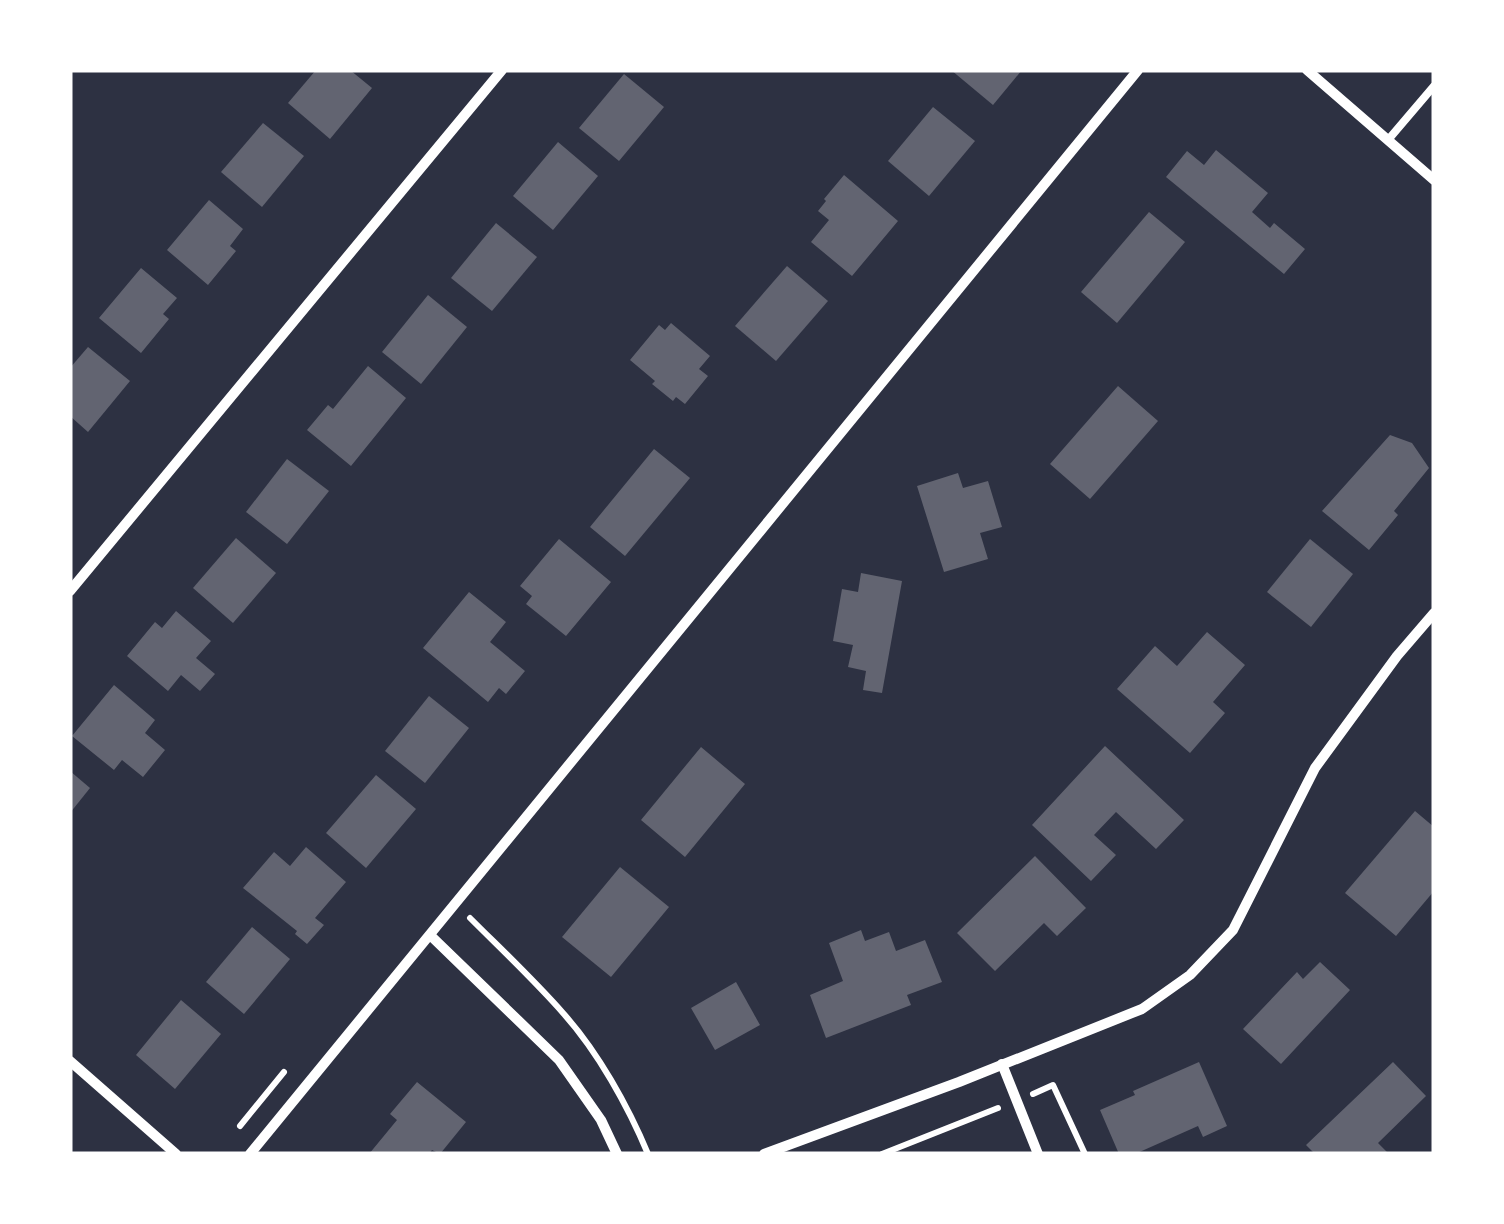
<svg xmlns="http://www.w3.org/2000/svg" width="1504" height="1224" font-family="'DM Sans',sans-serif">
<rect width="100%" height="100%" fill="#2d3142"/>
<g fill="#626471">
<path d="M 316,70 L 350,70 L 372,88 L 330,139 L 288,103 Z"/>
<path d="M 951,70 L 1022,70 L 993,105 Z"/>
<path d="M 624,74 L 664,107 L 619,161 L 579,128 Z"/>
<path d="M 933,107 L 975,141 L 929,196 L 888,161 Z"/>
<path d="M 263,123 L 304,156 L 262,207 L 221,172 Z"/>
<path d="M 558,142 L 598,176 L 553,230 L 513,196 Z"/>
<path d="M 1216,150 L 1268,193 L 1252,212 L 1270,228 L 1274,223 L 1305,249 L 1284,274 L 1166,177 L 1187,151 L 1204,165 Z"/>
<path d="M 844,175 L 898,221 L 852,276 L 811,242 L 829,220 L 818,211 L 826,201 L 824,199 Z"/>
<path d="M 209,200 L 243,229 L 230,246 L 236,251 L 208,285 L 167,250 Z"/>
<path d="M 1149,212 L 1185,242 L 1117,323 L 1081,292 Z"/>
<path d="M 496,223 L 537,257 L 492,311 L 451,278 Z"/>
<path d="M 787,266 L 828,301 L 776,361 L 735,326 Z"/>
<path d="M 141,268 L 177,298 L 163,314 L 169,319 L 141,353 L 99,318 Z"/>
<path d="M 428,295 L 467,327 L 421,384 L 382,352 Z"/>
<path d="M 671,323 L 710,356 L 699,369 L 708,376 L 685,404 L 676,397 L 673,401 L 652,384 L 655,381 L 630,360 L 659,325 L 665,330 Z"/>
<path d="M 88,347 L 130,381 L 88,432 L 70,416 L 70,368 Z"/>
<path d="M 368,366 L 406,398 L 351,466 L 307,430 L 328,405 L 333,409 Z"/>
<path d="M 1118,386 L 1158,421 L 1090,499 L 1050,464 Z"/>
<path d="M 1390,435 L 1412,443 L 1429,468 L 1394,511 L 1398,515 L 1369,550 L 1322,511 Z"/>
<path d="M 654,449 L 690,478 L 625,556 L 590,527 Z"/>
<path d="M 287,459 L 329,491 L 287,544 L 246,512 Z"/>
<path d="M 958,473 L 963,488 L 988,481 L 1002,527 L 980,533 L 988,559 L 944,572 L 917,486 Z"/>
<path d="M 236,538 L 276,573 L 233,623 L 193,588 Z"/>
<path d="M 559,539 L 611,582 L 566,636 L 526,604 L 532,596 L 520,586 Z"/>
<path d="M 1310,539 L 1353,574 L 1311,627 L 1267,592 Z"/>
<path d="M 861,573 L 902,581 L 882,693 L 863,690 L 866,671 L 848,667 L 853,645 L 833,641 L 842,589 L 858,592 Z"/>
<path d="M 469,592 L 506,622 L 490,642 L 525,671 L 506,694 L 499,688 L 488,702 L 423,648 Z"/>
<path d="M 176,611 L 211,641 L 196,658 L 215,674 L 200,691 L 181,675 L 168,691 L 127,656 L 155,622 L 162,628 Z"/>
<path d="M 1207,632 L 1245,665 L 1213,702 L 1225,713 L 1190,753 L 1117,689 L 1155,646 L 1177,666 Z"/>
<path d="M 114,685 L 155,720 L 145,733 L 165,750 L 143,777 L 122,760 L 114,770 L 72,736 Z"/>
<path d="M 429,696 L 469,728 L 425,783 L 385,751 Z"/>
<path d="M 1105,746 L 1184,820 L 1156,849 L 1116,812 L 1094,835 L 1116,855 L 1091,881 L 1032,825 Z"/>
<path d="M 701,747 L 745,784 L 685,857 L 641,820 Z"/>
<path d="M 70,771 L 90,788 L 70,813 Z"/>
<path d="M 376,775 L 416,809 L 366,868 L 326,833 Z"/>
<path d="M 1415,811 L 1434,827 L 1434,891 L 1396,936 L 1345,893 Z"/>
<path d="M 306,847 L 346,882 L 315,918 L 324,925 L 307,944 L 295,934 L 297,931 L 243,888 L 274,852 L 290,866 Z"/>
<path d="M 1035,856 L 1086,908 L 1057,936 L 1044,923 L 995,971 L 957,933 Z"/>
<path d="M 620,867 L 669,907 L 611,977 L 562,937 Z"/>
<path d="M 252,927 L 290,959 L 244,1014 L 206,982 Z"/>
<path d="M 861,930 L 865,941 L 889,932 L 896,951 L 925,940 L 942,982 L 907,995 L 911,1005 L 826,1038 L 810,995 L 843,981 L 829,943 Z"/>
<path d="M 1320,962 L 1350,990 L 1281,1064 L 1243,1029 L 1297,972 L 1303,979 Z"/>
<path d="M 736,982 L 760,1025 L 715,1050 L 691,1008 Z"/>
<path d="M 181,1000 L 221,1034 L 175,1089 L 136,1055 Z"/>
<path d="M 1199,1062 L 1227,1126 L 1203,1137 L 1198,1126 L 1135,1154 L 1119,1154 L 1100,1110 L 1135,1095 L 1133,1091 Z"/>
<path d="M 1393,1062 L 1426,1096 L 1378,1143 L 1389,1154 L 1315,1154 L 1306,1145 Z"/>
<path d="M 417,1082 L 466,1122 L 440,1154 L 432,1150 L 429,1154 L 369,1154 L 397,1120 L 390,1114 Z"/>
</g>
<g fill="none" stroke-linecap="round" stroke-linejoin="round">
<g stroke="#fff" stroke-width="6">
<path d="M 470,918 C 501,949 534,980 563,1013 C 598,1052 628,1106 648,1154"/>
<path d="M 1033,1094 L 1053,1085 L 1085,1154"/>
<path d="M 240,1126 L 284,1072"/>
<path d="M 882,1154 L 998,1108"/>
</g>
<path stroke="#fff" stroke-width="8" d="M 1388,140 L 1434,86"/>
<g stroke="#fff" stroke-width="10">
<path d="M 1307,70 L 1434,180"/>
<path d="M 70,591 L 502,70"/>
<path d="M 431,936 L 559,1060 L 601,1120 L 617,1154"/>
<path d="M 70,1061 L 176,1154"/>
<path d="M 1002,1064 L 1038,1154"/>
<path d="M 250,1154 L 1138,70"/>
<path d="M 764,1154 L 959,1082 L 1142,1009 L 1190,975 L 1233,930 L 1315,768 L 1397,656 L 1434,613"/>
</g>
</g>
<rect width="1504" height="1224" fill="none" stroke="#ffffff" stroke-width="145"/>
</svg>
